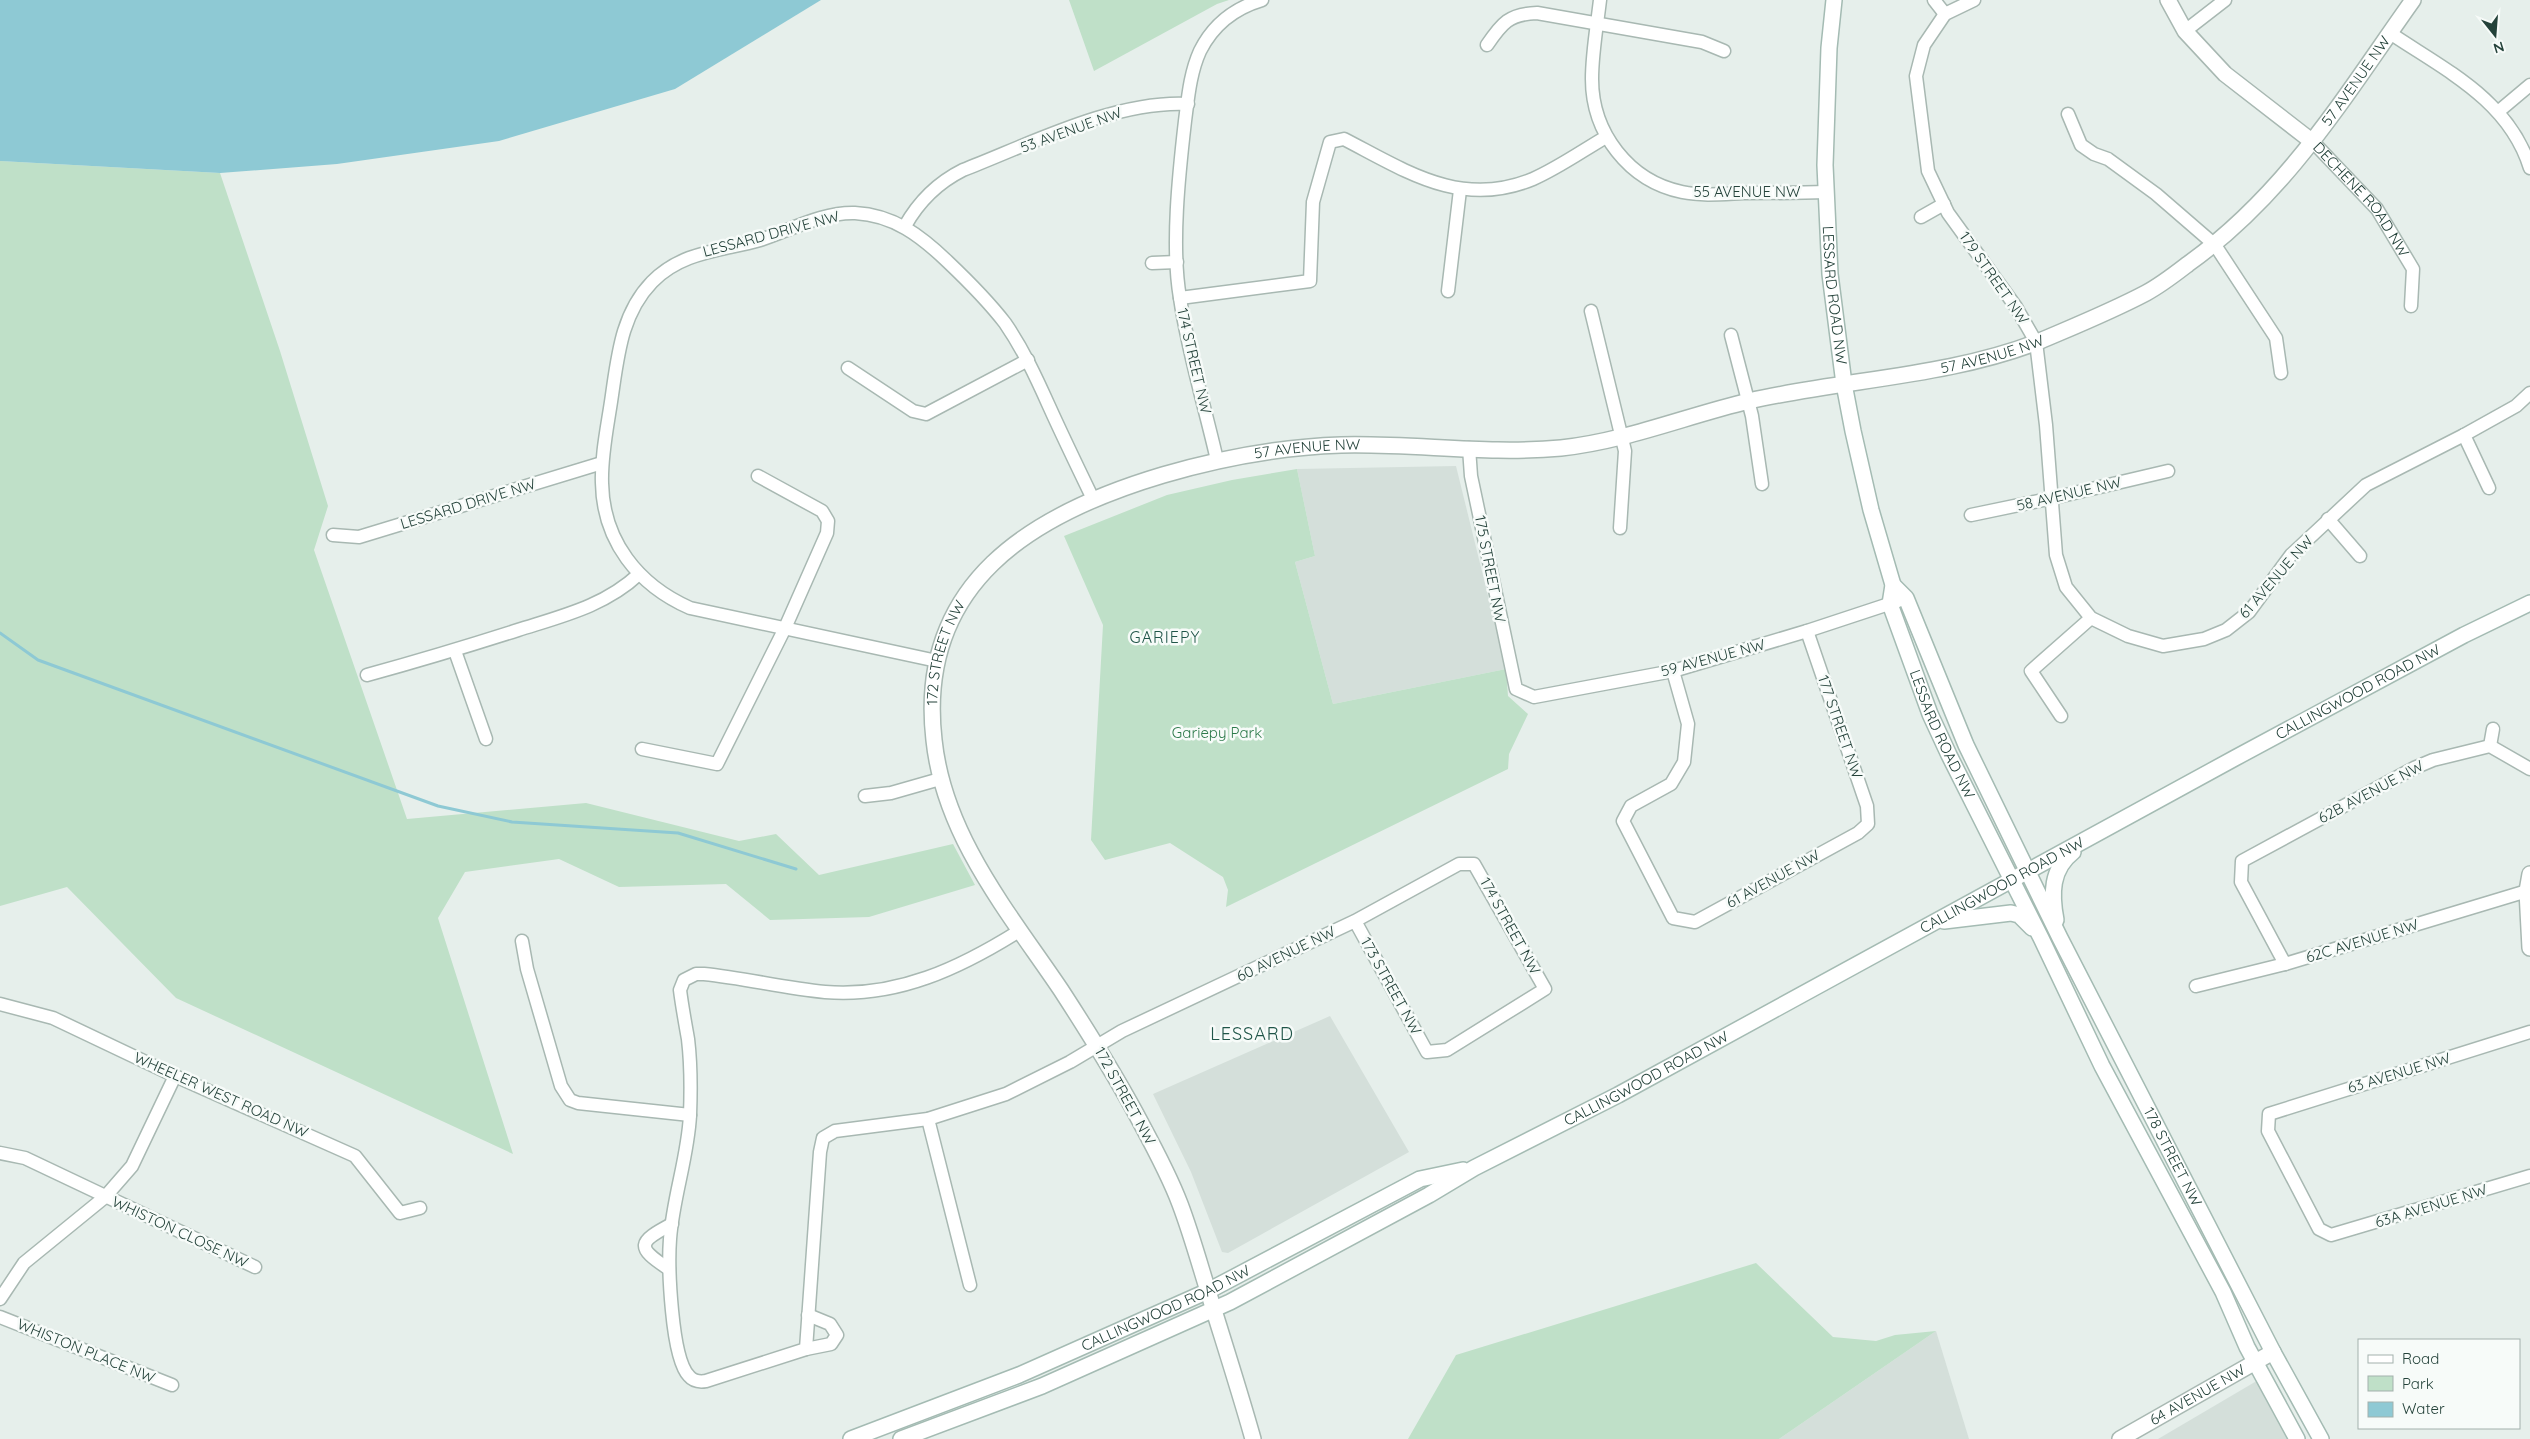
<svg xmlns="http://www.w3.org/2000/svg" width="2530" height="1439" font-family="Quicksand,sans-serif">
<rect width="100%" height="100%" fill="#e6efeb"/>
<g fill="#d4dfda">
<path d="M 1456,466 L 1506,669 L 1333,704 L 1295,562 L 1315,556 L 1297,469 Z"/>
<path d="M 1330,1016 L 1409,1152 L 1228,1253 L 1222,1252 L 1191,1172 L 1153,1094 Z"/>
<path d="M 1936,1331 L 1969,1439 L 1779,1439 Z"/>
<path d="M 2260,1379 L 2289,1439 L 2158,1439 Z"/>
</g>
<g fill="#bfe0c8">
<path d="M 1069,0 L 1229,0 L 1217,4 L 1094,71 Z"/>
<path d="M 0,161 L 220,173 L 280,351 L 328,506 L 314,550 L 407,819 L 586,803 L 739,841 L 776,834 L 819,875 L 953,844 L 975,885 L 869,917 L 770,920 L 726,884 L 619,887 L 559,859 L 465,872 L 438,918 L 513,1154 L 176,998 L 67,887 L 0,906 Z"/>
<path d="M 1297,469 L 1315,556 L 1295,562 L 1333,704 L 1506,669 L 1508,696 L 1528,714 L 1509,754 L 1508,769 L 1226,907 L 1228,890 L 1223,877 L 1170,843 L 1105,860 L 1091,840 L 1103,625 L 1064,536 L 1167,495 L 1232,480 Z"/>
<path d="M 1756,1263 L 1833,1337 L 1876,1341 L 1895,1335 L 1936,1331 L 1779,1439 L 1408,1439 L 1456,1355 Z"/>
</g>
<path fill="#8ec9d4" d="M 0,0 L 821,0 L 675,89 L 499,141 L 337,164 L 220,173 L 0,161 Z"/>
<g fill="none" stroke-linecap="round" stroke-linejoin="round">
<path stroke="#8ec9d4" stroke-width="3" d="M 0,633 L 38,660 L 438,806 L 512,822 L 678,833 L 796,869"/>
<defs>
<g id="minor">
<path d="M 1600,0 C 1597,26 1592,53 1592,79 C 1592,133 1629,181 1682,192 C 1702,196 1722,194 1743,193 C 1770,193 1798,193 1826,192"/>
<path d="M 1934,0 L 1945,14"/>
<path d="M 1974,0 L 1945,14 L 1924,45 L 1916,76 L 1928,171 L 1948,213 L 2016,307 L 2036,342 L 2046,425 L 2056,555 L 2066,587 L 2091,618 L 2128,636 L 2163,646 L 2204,639 L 2226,630 L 2249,612 L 2291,555 L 2366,485 L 2464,435 L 2516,406 L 2530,393"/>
<path d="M 2185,31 L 2225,0"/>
<path d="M 2390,33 C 2445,70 2509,100 2530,168"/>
<path d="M 1487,45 C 1502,23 1509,14 1537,13 L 1702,42 L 1724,51"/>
<path d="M 2499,111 L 2530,85"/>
<path d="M 2068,114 L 2081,145 L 2094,154 L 2108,159 L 2156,194 L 2215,245 L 2276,338 L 2281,373"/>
<path id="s1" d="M 2314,143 L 2377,209 L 2413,269 L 2411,306"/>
<path d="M 1921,217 L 1944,204"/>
<path d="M 905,226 C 919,201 937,183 963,170 C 1030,144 1116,100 1188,104"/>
<path d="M 1152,263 L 1177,262"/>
<path d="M 1448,291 L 1460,190"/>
<path d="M 1180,298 L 1310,281 L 1313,202 L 1330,142 L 1344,139 C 1406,171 1461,209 1533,179 C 1558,168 1582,151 1606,137"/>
<path d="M 1591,311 L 1625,451 L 1620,528"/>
<path d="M 1731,335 L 1752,416 L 1762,484"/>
<path d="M 848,368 L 913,411 L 926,414 L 1028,360"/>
<path d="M 2464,435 L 2489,488"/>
<path d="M 1469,448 L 1471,476 L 1516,689 L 1534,697 L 1673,671 L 1807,631 L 1898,601"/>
<path d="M 1217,460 C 1205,407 1188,353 1180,298 C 1171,246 1179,173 1185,121 C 1188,98 1190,73 1200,51 C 1213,25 1235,8 1262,0"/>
<path d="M 1971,515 L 2053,498 L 2168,471"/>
<path d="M 2328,519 L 2360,556"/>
<path d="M 333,535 L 359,537 L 602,463"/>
<path d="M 455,651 L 486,739"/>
<path d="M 937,661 L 690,608 C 638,585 603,541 602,483 C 601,454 608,424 612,395 C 618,354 622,313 652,282 C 682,251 722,251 760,240 C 791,230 822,212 855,213 C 894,215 921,236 948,262 C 968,281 988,301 1005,323 C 1023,349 1036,377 1049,406 C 1063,437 1078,468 1093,499"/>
<path d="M 1673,671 L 1688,724 L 1684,762 L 1671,784 L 1631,806 L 1623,821 L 1673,918 L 1695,922 L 1858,833 L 1868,824 L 1867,806 L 1807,631"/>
<path d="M 367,675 C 418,661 468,646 518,630 C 562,616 605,606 639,574"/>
<path d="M 2061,716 L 2031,671 L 2091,618"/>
<path d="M 2490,746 L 2493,729"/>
<path d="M 642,749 L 717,764 L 785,628 L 827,533 L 828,521 L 822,511 L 758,476"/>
<path d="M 865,796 L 891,793 L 940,779"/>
<path d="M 1019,931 C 960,968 897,998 825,992 C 784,988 744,978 704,974 L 696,974 L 684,980 L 680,990 C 682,1006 685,1022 688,1039 C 691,1064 691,1090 690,1115 C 688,1157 673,1197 670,1239 C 668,1265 671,1358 689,1376 C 694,1382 700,1382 706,1381 L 806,1349 L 820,1152 L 823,1138 L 835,1131 L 928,1119 L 1006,1094 L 1070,1062 L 1122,1031 L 1355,921 L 1459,864 L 1474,864 L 1545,989 L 1447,1050 L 1427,1052 L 1355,921"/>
<path d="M 522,941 L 527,969 L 561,1086 L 570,1100 L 578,1103 L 690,1115"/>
<path d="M 2285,964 L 2241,882 L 2242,861 L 2414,768 L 2433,760 L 2490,746 L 2530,769"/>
<path d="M 2196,986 L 2285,964 L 2527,891"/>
<path d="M 0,1004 L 53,1018 L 175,1076 L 355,1156 L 400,1213 L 420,1208"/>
<path d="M 2530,1032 L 2269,1114 L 2268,1131 L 2319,1229 L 2331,1235 L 2530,1176"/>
<path d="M 928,1119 L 970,1285"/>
<path d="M 0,1153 L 25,1158 L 255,1267"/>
<path d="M 669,1269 C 635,1247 638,1242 672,1224"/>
<path d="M 0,1299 L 24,1263 L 105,1197 L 132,1166 L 175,1076"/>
<path d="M 0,1317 L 172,1385"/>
<path d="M 806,1349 L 831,1344 L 837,1335 L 830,1324 L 808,1315"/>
</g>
<g id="tertiary">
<path d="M 2168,0 L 2185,31 L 2225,74 L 2314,143"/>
<path d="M 2530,874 L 2527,891 L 2530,948"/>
<path id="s2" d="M 1253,1439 C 1239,1389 1223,1340 1208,1291 C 1199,1262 1191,1233 1180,1204 C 1168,1172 1151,1142 1135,1112 C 1112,1070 1087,1030 1061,990 C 1009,913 944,836 934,740 C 916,583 1032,514 1163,475 C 1221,458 1281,447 1341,445 C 1414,443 1488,455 1561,448 C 1626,441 1686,416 1749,401 C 1845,379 1948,377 2040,341 C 2075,326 2112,311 2146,293 C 2161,285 2175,274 2188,264 C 2287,193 2344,97 2413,0"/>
<path id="s3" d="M 2120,1439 L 2273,1352"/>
</g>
<g id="secondary">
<path id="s4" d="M 1834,0 L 1829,48 L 1825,165 L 1830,274 L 1844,384 L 1853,431 L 1871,510 L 1893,585 L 1890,604 L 1930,714 L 1949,755 L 2041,938 L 2102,1066 L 2223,1292 L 2247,1347 L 2297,1439"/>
<path id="s5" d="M 1893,585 L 1906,598 L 1966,745 L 2060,938 L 2273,1352 L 2321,1439"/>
<path d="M 2056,920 C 2051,894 2051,869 2073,852"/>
<path d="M 1944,921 L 2011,913 L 2019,915 L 2032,928"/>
<path id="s6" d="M 851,1439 L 1019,1375 L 1208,1291 L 1420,1179 L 1463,1170"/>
<path id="s7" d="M 901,1439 L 1042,1386 L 1230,1302 L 1429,1195 L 1474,1168 L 1618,1095 L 2235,758 L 2464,635 L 2530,603"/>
</g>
</defs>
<use href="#minor" stroke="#a8b8b2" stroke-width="15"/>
<use href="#tertiary" stroke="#a8b8b2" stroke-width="18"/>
<use href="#secondary" stroke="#a4bbb3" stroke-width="18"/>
<use href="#minor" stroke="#fff" stroke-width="12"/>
<use href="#tertiary" stroke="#fff" stroke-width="15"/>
<use href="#secondary" stroke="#fff" stroke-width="15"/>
</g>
<g text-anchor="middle" stroke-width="5" stroke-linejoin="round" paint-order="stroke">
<g font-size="15" fill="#24423a" stroke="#f7fbf9">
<text dy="5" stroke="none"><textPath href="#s2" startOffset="2472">57 AVENUE NW</textPath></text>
<text transform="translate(1071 130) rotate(-20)" y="5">53 AVENUE NW</text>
<text x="1747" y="197">55 AVENUE NW</text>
<text dy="5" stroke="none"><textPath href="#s1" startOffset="74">DECHENE ROAD NW</textPath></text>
<text transform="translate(771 234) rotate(-15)" y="5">LESSARD DRIVE NW</text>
<text transform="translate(1994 278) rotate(55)" y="5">179 STREET NW</text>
<text dy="5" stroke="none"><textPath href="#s4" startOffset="296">LESSARD ROAD NW</textPath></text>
<text dy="5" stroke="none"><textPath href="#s2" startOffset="2005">57 AVENUE NW</textPath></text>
<text transform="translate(1194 361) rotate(77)" y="5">174 STREET NW</text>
<text dy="5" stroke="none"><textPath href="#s2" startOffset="1309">57 AVENUE NW</textPath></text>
<text transform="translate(2069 494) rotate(-13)" y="5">58 AVENUE NW</text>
<text transform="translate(468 504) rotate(-17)" y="5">LESSARD DRIVE NW</text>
<text transform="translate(1490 569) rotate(79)" y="5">175 STREET NW</text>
<text transform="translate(2276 577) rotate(-49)" y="5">61 AVENUE NW</text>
<text dy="5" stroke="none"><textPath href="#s2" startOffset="864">172 STREET NW</textPath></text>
<text transform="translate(1713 658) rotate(-15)" y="5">59 AVENUE NW</text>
<text dy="5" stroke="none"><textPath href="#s7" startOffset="1639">CALLINGWOOD ROAD NW</textPath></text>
<text transform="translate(1840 727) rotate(71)" y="5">177 STREET NW</text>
<text dy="5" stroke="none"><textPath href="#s4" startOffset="752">LESSARD ROAD NW</textPath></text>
<text transform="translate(2371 792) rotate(-28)" y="5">62B AVENUE NW</text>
<text transform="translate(1773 879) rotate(-29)" y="5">61 AVENUE NW</text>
<text dy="5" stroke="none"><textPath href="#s7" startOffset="1234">CALLINGWOOD ROAD NW</textPath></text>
<text transform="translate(1510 926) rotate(61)" y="5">174 STREET NW</text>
<text transform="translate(2362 941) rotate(-17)" y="5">62C AVENUE NW</text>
<text transform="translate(1286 954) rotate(-26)" y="5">60 AVENUE NW</text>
<text transform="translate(1391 986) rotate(61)" y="5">173 STREET NW</text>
<text transform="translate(2399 1073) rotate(-17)" y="5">63 AVENUE NW</text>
<text dy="5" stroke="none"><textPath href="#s7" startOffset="829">CALLINGWOOD ROAD NW</textPath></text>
<text transform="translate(221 1095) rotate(24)" y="5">WHEELER WEST ROAD NW</text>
<text transform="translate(1125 1096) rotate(61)" y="5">172 STREET NW</text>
<text dy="5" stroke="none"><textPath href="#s5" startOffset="638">178 STREET NW</textPath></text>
<text transform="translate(2431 1206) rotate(-17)" y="5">63A AVENUE NW</text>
<text transform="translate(180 1232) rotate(25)" y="5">WHISTON CLOSE NW</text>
<text dy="5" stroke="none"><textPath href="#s6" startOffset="341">CALLINGWOOD ROAD NW</textPath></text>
<text transform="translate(86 1351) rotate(22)" y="5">WHISTON PLACE NW</text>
<text dy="5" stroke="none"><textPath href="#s3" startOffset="89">64 AVENUE NW</textPath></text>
</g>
<g font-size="15" fill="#2d7a4b" stroke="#f7fbf9">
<text x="1217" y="738">Gariepy Park</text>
</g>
<g font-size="16" letter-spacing="1" fill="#1f5548" stroke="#f7fbf9">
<text x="1165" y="643">GARIEPY</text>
</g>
<g font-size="18" letter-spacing="1" fill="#1f5548" stroke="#f7fbf9">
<text x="1252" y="1040">LESSARD</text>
</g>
</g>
<rect x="2358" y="1339" width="162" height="90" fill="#f7fbf9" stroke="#a3b1ad"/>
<rect x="2368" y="1355" width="25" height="8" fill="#ffffff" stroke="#a3b1ad"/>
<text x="2402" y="1364" font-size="15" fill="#24423a">Road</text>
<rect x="2368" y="1376" width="25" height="15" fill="#bfe0c8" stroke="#a3b1ad"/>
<text x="2402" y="1389" font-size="15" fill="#24423a">Park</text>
<rect x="2368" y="1402" width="25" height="15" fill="#8ec9d4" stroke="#a3b1ad"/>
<text x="2402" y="1414" font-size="15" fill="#24423a">Water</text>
<g transform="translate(2495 35) rotate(163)" stroke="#f7fbf9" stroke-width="4" paint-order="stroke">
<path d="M0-4L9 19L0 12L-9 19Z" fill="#24423a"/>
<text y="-8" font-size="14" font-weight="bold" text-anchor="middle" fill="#24423a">N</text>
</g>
</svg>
